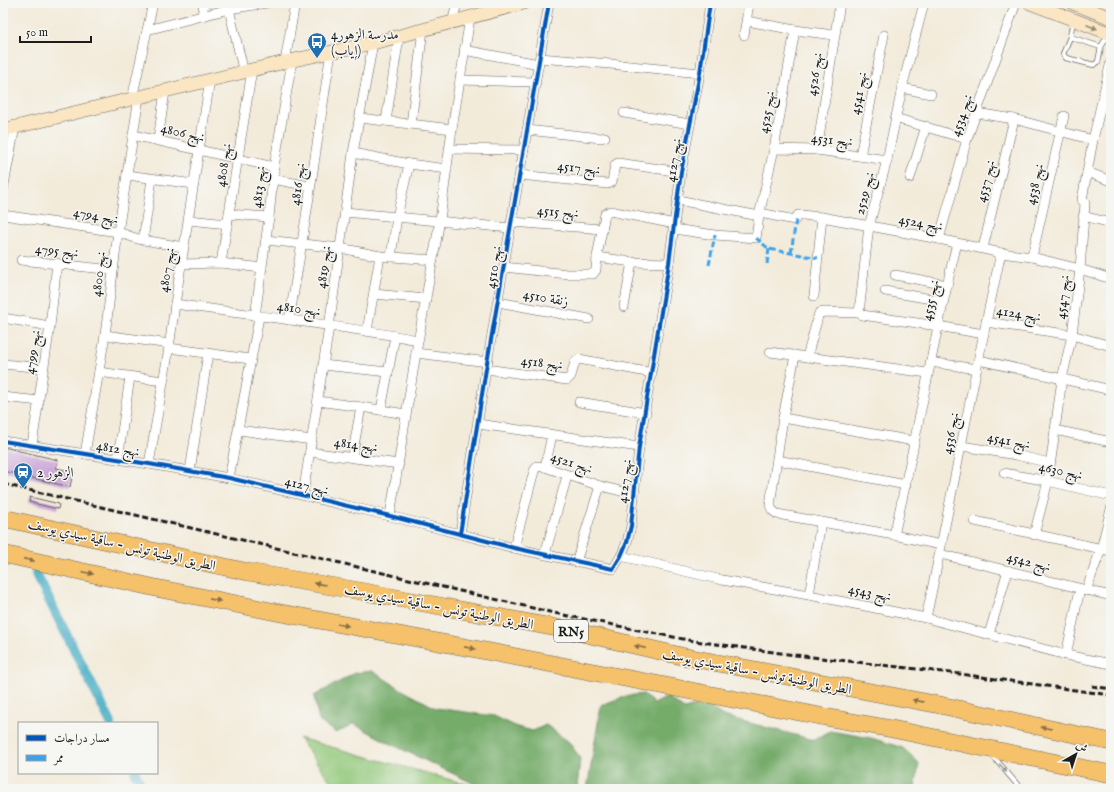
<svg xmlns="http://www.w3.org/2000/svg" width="1114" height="792" font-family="'IM FELL English',Amiri,serif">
<rect width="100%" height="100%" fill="#f6f6f2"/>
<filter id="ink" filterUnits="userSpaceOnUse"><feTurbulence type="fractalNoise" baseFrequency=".025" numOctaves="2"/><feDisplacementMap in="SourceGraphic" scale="8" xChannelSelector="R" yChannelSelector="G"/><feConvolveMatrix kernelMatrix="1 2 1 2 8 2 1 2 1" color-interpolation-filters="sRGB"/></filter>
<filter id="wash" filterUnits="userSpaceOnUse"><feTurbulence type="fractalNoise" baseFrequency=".012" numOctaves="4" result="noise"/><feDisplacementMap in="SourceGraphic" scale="16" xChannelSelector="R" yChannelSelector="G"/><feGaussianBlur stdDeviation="0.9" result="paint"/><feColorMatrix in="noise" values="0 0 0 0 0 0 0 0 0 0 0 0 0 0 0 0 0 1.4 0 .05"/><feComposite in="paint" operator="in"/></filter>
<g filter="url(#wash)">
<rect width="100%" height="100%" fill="#f3ebda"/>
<path fill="#93c87a" stroke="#58724b" d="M 299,738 L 484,789 L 336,789 Z"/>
<g fill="#76ac6a" stroke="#496443">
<path d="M 372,671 L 404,691 L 436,708 L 494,716 L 517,727 L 533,731 L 546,725 L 569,742 L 580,758 L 577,789 L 485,789 L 389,743 L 354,724 L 336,733 L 319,721 L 314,696 L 355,673 Z"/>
<path d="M 644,694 L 654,704 L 668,697 L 684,709 L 705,704 L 723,716 L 814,740 L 830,731 L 871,738 L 903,748 L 919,763 L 915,789 L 587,789 L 601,705 L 626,696 Z"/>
</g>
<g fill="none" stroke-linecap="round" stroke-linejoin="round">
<g stroke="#44acc4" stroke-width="10">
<path d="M 36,574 L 111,723"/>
<path d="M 135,773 L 143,789"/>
</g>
</g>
<g id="blocks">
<g fill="#c8a2d7">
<path d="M 3,447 L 58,460 L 56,468 L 73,472 L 70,487 L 3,471 Z"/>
<path d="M 30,497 L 59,504 L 58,509 L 29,502 Z"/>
</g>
</g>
</g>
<g filter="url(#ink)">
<use href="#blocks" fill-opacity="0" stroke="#67645e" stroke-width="1"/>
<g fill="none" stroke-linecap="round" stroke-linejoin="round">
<defs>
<g id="lane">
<path d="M 1073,21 L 1070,37 L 1101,47 L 1108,35"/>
<path d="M 1070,37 L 1063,54 L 1066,58 L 1094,65 L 1098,62 L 1101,47"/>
<path d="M 992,755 L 1021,789"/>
<path d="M 1109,789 L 1111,788"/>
</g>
<g id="street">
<path d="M 924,3 L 902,88 L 887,160 L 869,226 L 859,313 L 862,315 L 938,326 L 984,334"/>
<path d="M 229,9 L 244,73"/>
<path d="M 202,16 L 204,3"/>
<path d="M 747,21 L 795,30"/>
<path d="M 452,23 L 457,3"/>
<path d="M 147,30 L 229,9 L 267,3"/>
<path d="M 744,35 L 749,3"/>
<path d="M 464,50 L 539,64"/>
<path d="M 540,58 L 610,64 L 700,73"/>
<path d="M 285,62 L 295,3"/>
<path d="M 460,80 L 536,82"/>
<path d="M 902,88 L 931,94"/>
<path d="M 132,99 L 153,3"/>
<path d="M 624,113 L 690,124"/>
<path d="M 976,113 L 1014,119 L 1093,140"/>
<path d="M 360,118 L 452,129"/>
<path d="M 895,118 L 967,139"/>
<path d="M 386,121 L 399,37"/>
<path d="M 411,124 L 423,30"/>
<path d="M 527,130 L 601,138 L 605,137"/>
<path d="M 133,135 L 274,167"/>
<path d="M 158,140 L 165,91"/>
<path d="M 449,149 L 524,150"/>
<path d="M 774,149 L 817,150 L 887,160"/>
<path d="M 817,150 L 840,3"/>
<path d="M 353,153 L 409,164 L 447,169"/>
<path d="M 860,156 L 884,35"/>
<path d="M 1087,172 L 1111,181"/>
<path d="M 127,175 L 194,184"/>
<path d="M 520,175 L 608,184 L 612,182 L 615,165 L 618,163 L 681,172"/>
<path d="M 910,178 L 926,126"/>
<path d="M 272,179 L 310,186"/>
<path d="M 3,190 L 15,127"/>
<path d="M 678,200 L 759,216"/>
<path d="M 345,212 L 510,228"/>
<path d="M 760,213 L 795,220 L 798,215 L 800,215 L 822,217 L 939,239 L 1001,253 L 1032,257 L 1080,269 L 1111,279"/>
<path d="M 229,214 L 269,217"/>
<path d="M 3,215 L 118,232 L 138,239 L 183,247"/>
<path d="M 1083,216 L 1111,223"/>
<path d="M 189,220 L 228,224"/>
<path d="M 512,222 L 602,229"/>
<path d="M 674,229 L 715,235 L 756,238 L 759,216 L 774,149 L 795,30 L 834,35"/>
<path d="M 939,239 L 967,139 L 1016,3"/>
<path d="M 143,240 L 152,179"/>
<path d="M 266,240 L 340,248 L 380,256 L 433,260"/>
<path d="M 983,248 L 1014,119"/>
<path d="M 391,257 L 397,217 L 409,164"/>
<path d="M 597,257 L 632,262 L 669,263"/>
<path d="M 1032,257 L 1064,116"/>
<path d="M 21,260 L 113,270"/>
<path d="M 221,263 L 252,70"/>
<path d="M 181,264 L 221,263 L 262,268"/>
<path d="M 504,267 L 567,274 L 593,274 L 596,270 L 597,257 L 605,214 L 610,211 L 675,224"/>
<path d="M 895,275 L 947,285"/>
<path d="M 885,291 L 943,301"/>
<path d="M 374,294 L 426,299"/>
<path d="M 814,296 L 822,217"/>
<path d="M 498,302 L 589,319"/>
<path d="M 175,304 C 256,316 338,325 418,340"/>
<path d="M 624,307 L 632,262"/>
<path d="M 255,316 L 269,217 L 274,167 L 292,61"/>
<path d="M 3,318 L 50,326"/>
<path d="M 289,320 C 305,231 317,141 331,52"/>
<path d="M 986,322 L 1072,335 L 1111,346"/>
<path d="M 367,331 L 380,256"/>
<path d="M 105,335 L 170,344"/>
<path d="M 169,348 L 250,359"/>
<path d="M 770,352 L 928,373"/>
<path d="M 416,353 L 488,362"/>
<path d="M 795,355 L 783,418 L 770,505 L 772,510 L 777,514 L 894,535 L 941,545"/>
<path d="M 807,357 L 819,313 L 825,312 L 859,313"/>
<path d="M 979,360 L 1111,390"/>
<path d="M 930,362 L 977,369"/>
<path d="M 3,364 L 43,368"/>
<path d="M 323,365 L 388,372"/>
<path d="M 486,369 L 567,380 L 571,376 L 575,362 L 579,359 L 652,373"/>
<path d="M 99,372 L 163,381"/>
<path d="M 3,397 L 39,401"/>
<path d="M 318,401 L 361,407"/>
<path d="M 579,402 L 646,413"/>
<path d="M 381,410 L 395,336"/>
<path d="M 783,418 L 914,441"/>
<path d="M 478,424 L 639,447"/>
<path d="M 239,430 L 312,440"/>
<path d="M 1055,430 L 1111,442"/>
<path d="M 3,441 L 149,464 L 229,478 L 390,516 L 514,548 L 613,569 L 621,556 L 627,542 L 631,526 L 639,447 L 669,263 L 681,172 L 700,73 L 710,3"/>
<path d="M 32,445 L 50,326 L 57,263"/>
<path d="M 962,446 L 1016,455 L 1050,463"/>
<path d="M 310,452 L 399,464"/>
<path d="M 85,454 L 105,335 L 118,232 L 139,97"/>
<path d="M 352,457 L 361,407 L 406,414"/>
<path d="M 118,459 L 130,377"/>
<path d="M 777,460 L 906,485"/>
<path d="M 149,464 L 169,348 L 175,304 L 210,80"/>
<path d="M 545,467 L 552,435"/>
<path d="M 190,471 L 208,353"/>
<path d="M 1004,473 L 1048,481 L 1111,496"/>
<path d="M 229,478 L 259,317"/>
<path d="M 303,495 L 329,327 L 353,153 L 373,43"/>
<path d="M 390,516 L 416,353 L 440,220 L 452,129 L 470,18"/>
<path d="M 975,521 L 1111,551"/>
<path d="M 460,534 L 486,369 L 549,3"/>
<path d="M 894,535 C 917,438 933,340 957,243"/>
<path d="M 1034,535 L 1048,481 L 1062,379 L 1072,335 L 1080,269 L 1085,203 L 1082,200 L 1093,140 L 1111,61"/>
<path d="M 514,548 L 534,471 L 537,466 L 545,467 L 600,486 L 633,494"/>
<path d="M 545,554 L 567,476"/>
<path d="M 940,554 L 1111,596"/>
<path d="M 621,556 L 722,580 L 809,595 L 926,618 L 1066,655 L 1111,664"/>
<path d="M 576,562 L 600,486"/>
<path d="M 1086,591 L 1101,549 L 1111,509"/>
<path d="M 809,595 L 821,522"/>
<path d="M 926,618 C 952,497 974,374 1001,253"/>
<path d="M 989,634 L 1008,570"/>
<path d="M 1066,655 L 1080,589"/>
</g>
<g id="secondary">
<path d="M 1030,3 L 1111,34"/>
<path d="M 1073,3 L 1111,18"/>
<path d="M 3,130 L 285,62 L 373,43 L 524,3"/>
</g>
<g id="highway">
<path d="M 3,518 L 248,572 L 354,590 L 573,631 L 681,656 L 940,705 L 1111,742"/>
<path d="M 3,554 L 156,588 L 281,613 L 470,648 L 825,717 L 892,729 L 1111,774"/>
</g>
</defs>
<use href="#lane" stroke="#67645e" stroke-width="6"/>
<use href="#street" stroke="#67645e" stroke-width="10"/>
<use href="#secondary" stroke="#67645e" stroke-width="14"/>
<use href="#highway" stroke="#67645e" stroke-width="18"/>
<use href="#lane" stroke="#fff" stroke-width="4.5"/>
<use href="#street" stroke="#fff" stroke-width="9"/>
<use href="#secondary" stroke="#fbe6c4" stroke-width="13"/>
<use href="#highway" stroke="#f5c16b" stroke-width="17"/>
<g stroke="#1c1c1c" stroke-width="3" stroke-dasharray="6 3" stroke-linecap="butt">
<path d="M 3,484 L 554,613 L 688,640 L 795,655 L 960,674 L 1111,695"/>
<path d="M 1092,686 L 1111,689"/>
</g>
<g stroke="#3da2ea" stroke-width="3" stroke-dasharray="6 3" stroke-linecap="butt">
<path d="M 756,238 L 769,249 L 818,258"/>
<path d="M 791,253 L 796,220"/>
<path d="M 767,264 L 769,249"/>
<path d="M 709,265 L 715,235"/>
</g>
<defs>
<g id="cycleway">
<path d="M 3,441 L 149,464 L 229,478 L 390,516 L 514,548 L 613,569 L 621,556 L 627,542 L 631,526 L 639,447 L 669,263 L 681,172 L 700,73 L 710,3"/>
<path d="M 460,534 L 486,369 L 549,3"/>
</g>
</defs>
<use href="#cycleway" stroke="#f6f6f2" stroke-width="6"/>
<use href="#cycleway" stroke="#0057b8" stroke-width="4"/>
</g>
<defs><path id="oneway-solid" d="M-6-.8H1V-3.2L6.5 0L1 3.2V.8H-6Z"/></defs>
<use fill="#978b78" href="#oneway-solid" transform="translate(1092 27) rotate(21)"/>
<g fill="#886e44">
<use href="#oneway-solid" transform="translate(29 560) rotate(13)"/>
<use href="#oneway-solid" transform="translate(88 573) rotate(12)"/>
<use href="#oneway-solid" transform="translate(320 584) rotate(-171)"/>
<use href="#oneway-solid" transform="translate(215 600) rotate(11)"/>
<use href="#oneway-solid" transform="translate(343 625) rotate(10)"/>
<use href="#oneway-solid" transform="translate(640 647) rotate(-167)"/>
<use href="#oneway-solid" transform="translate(470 648) rotate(11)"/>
<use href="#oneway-solid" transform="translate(918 701) rotate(-169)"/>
<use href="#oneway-solid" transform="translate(1046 728) rotate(-169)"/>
</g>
<use fill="#999" href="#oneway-solid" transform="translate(1003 768) rotate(50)"/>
</g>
<defs>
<symbol id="bus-pin" viewBox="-11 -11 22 30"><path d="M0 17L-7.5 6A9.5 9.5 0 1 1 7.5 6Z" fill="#1f6fb2" stroke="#f6f6f2"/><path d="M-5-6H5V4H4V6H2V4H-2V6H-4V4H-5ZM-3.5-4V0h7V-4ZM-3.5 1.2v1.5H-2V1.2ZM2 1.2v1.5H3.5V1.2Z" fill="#fff"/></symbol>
<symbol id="station-pin" viewBox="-11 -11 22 30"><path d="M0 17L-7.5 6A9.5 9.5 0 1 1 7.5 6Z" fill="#1f6fb2" stroke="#f6f6f2"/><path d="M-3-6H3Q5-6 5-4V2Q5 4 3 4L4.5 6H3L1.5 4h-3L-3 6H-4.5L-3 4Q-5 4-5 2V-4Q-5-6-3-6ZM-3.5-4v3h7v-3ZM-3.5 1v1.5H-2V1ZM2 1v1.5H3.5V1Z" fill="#fff"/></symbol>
</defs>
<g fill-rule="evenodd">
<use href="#bus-pin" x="306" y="31" width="22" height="30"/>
<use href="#station-pin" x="12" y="461" width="22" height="30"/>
</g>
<g text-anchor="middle" stroke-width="3" stroke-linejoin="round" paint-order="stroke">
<rect fill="#f6f6f2" stroke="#5d5d5c" stroke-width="1" x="554" y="620" width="34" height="22" rx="3"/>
<g font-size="13" font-weight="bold" fill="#1c1c1c">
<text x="571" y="636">RN5</text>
</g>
<g font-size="14" fill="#1c1c1c" stroke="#f6f6f2" text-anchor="start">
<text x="331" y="39">مدرسة الزهور4<tspan x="331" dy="16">(إياب)</tspan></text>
<text x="37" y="477">الزهور 2</text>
</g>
<g font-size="14" fill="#1c1c1c" stroke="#f6f6f2">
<text transform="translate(814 74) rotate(-81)" y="5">نهج 4526</text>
<text transform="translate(858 93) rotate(-79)" y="5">نهج 4541</text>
<text transform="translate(766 112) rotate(-80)" y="5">نهج 4525</text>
<text transform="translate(961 115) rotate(-71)" y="5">نهج 4534</text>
<text transform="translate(183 132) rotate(13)" y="5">نهج 4806</text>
<text transform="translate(832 139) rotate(6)" y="5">نهج 4531</text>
<text transform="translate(673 160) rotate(-81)" y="5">نهج 4127</text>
<text transform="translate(223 165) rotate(-81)" y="5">نهج 4808</text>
<text transform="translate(579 167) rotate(6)" y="5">نهج 4517</text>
<text transform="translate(985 181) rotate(-76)" y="5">نهج 4537</text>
<text transform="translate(297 184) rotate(-82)" y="5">نهج 4816</text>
<text transform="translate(1034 184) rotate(-77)" y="5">نهج 4538</text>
<text transform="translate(258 187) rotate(-84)" y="5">نهج 4813</text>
<text transform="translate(864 193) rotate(-75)" y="5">نهج 2529</text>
<text transform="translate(558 211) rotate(5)" y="5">نهج 4515</text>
<text transform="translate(96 215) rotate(10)" y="5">نهج 4794</text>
<text transform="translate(921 222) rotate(10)" y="5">نهج 4524</text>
<text transform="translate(57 250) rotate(6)" y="5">نهج 4795</text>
<text transform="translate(323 267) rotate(-82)" y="5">نهج 4819</text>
<text transform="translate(493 267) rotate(-81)" y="5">نهج 4510</text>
<text transform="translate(166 270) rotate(-81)" y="5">نهج 4807</text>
<text transform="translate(98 274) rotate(-83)" y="5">نهج 4800</text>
<text transform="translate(546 297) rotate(10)" y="5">زنقة 4510</text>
<text transform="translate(1062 297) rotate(-84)" y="5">نهج 4547</text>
<text transform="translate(930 300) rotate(-78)" y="5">نهج 4535</text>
<text transform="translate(299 308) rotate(8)" y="5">نهج 4810</text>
<text transform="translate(1019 313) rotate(9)" y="5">نهج 4124</text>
<text transform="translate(32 352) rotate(-81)" y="5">نهج 4799</text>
<text transform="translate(542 362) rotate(7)" y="5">نهج 4518</text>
<text transform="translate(950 433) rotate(-79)" y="5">نهج 4536</text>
<text transform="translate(1009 440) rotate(11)" y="5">نهج 4541</text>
<text transform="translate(356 444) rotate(8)" y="5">نهج 4814</text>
<text transform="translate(118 448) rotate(9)" y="5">نهج 4812</text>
<text transform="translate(572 462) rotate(18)" y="5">نهج 4521</text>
<text transform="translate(1061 470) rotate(12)" y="5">نهج 4630</text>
<text transform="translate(624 481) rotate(-83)" y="5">نهج 4127</text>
<text transform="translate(307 485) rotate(13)" y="5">نهج 4127</text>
<text transform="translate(122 544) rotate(13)" y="5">الطريق الوطنية تونس - ساقية سيدي يوسف</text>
<text transform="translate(1029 561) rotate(14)" y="5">نهج 4542</text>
<text transform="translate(870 592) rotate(11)" y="5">نهج 4543</text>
<text transform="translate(439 606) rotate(11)" y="5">الطريق الوطنية تونس - ساقية سيدي يوسف</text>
<text transform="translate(757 671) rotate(11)" y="5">الطريق الوطنية تونس - ساقية سيدي يوسف</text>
</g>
</g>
<rect width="1114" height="792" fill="none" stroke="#f6f6f2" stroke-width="16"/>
<rect x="18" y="722" width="140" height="52" fill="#f6f6f2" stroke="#9f9f9c"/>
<rect x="26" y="735" width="20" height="6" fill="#0057b8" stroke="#9f9f9c"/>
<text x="54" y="742" font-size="12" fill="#1c1c1c">مسار دراجات</text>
<rect x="26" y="755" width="20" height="6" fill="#3da2ea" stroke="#9f9f9c"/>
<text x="54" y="762" font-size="12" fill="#1c1c1c">ممر</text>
<g transform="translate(1076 754) rotate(39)" stroke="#f6f6f2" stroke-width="3" paint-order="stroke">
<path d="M0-3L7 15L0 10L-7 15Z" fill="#1c1c1c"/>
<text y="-6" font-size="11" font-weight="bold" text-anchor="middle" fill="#1c1c1c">ش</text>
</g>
<path d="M20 36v6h71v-6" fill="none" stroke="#1c1c1c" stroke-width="2"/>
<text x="26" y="36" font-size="12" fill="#1c1c1c" stroke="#f6f6f2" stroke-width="3" paint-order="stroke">50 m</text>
</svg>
